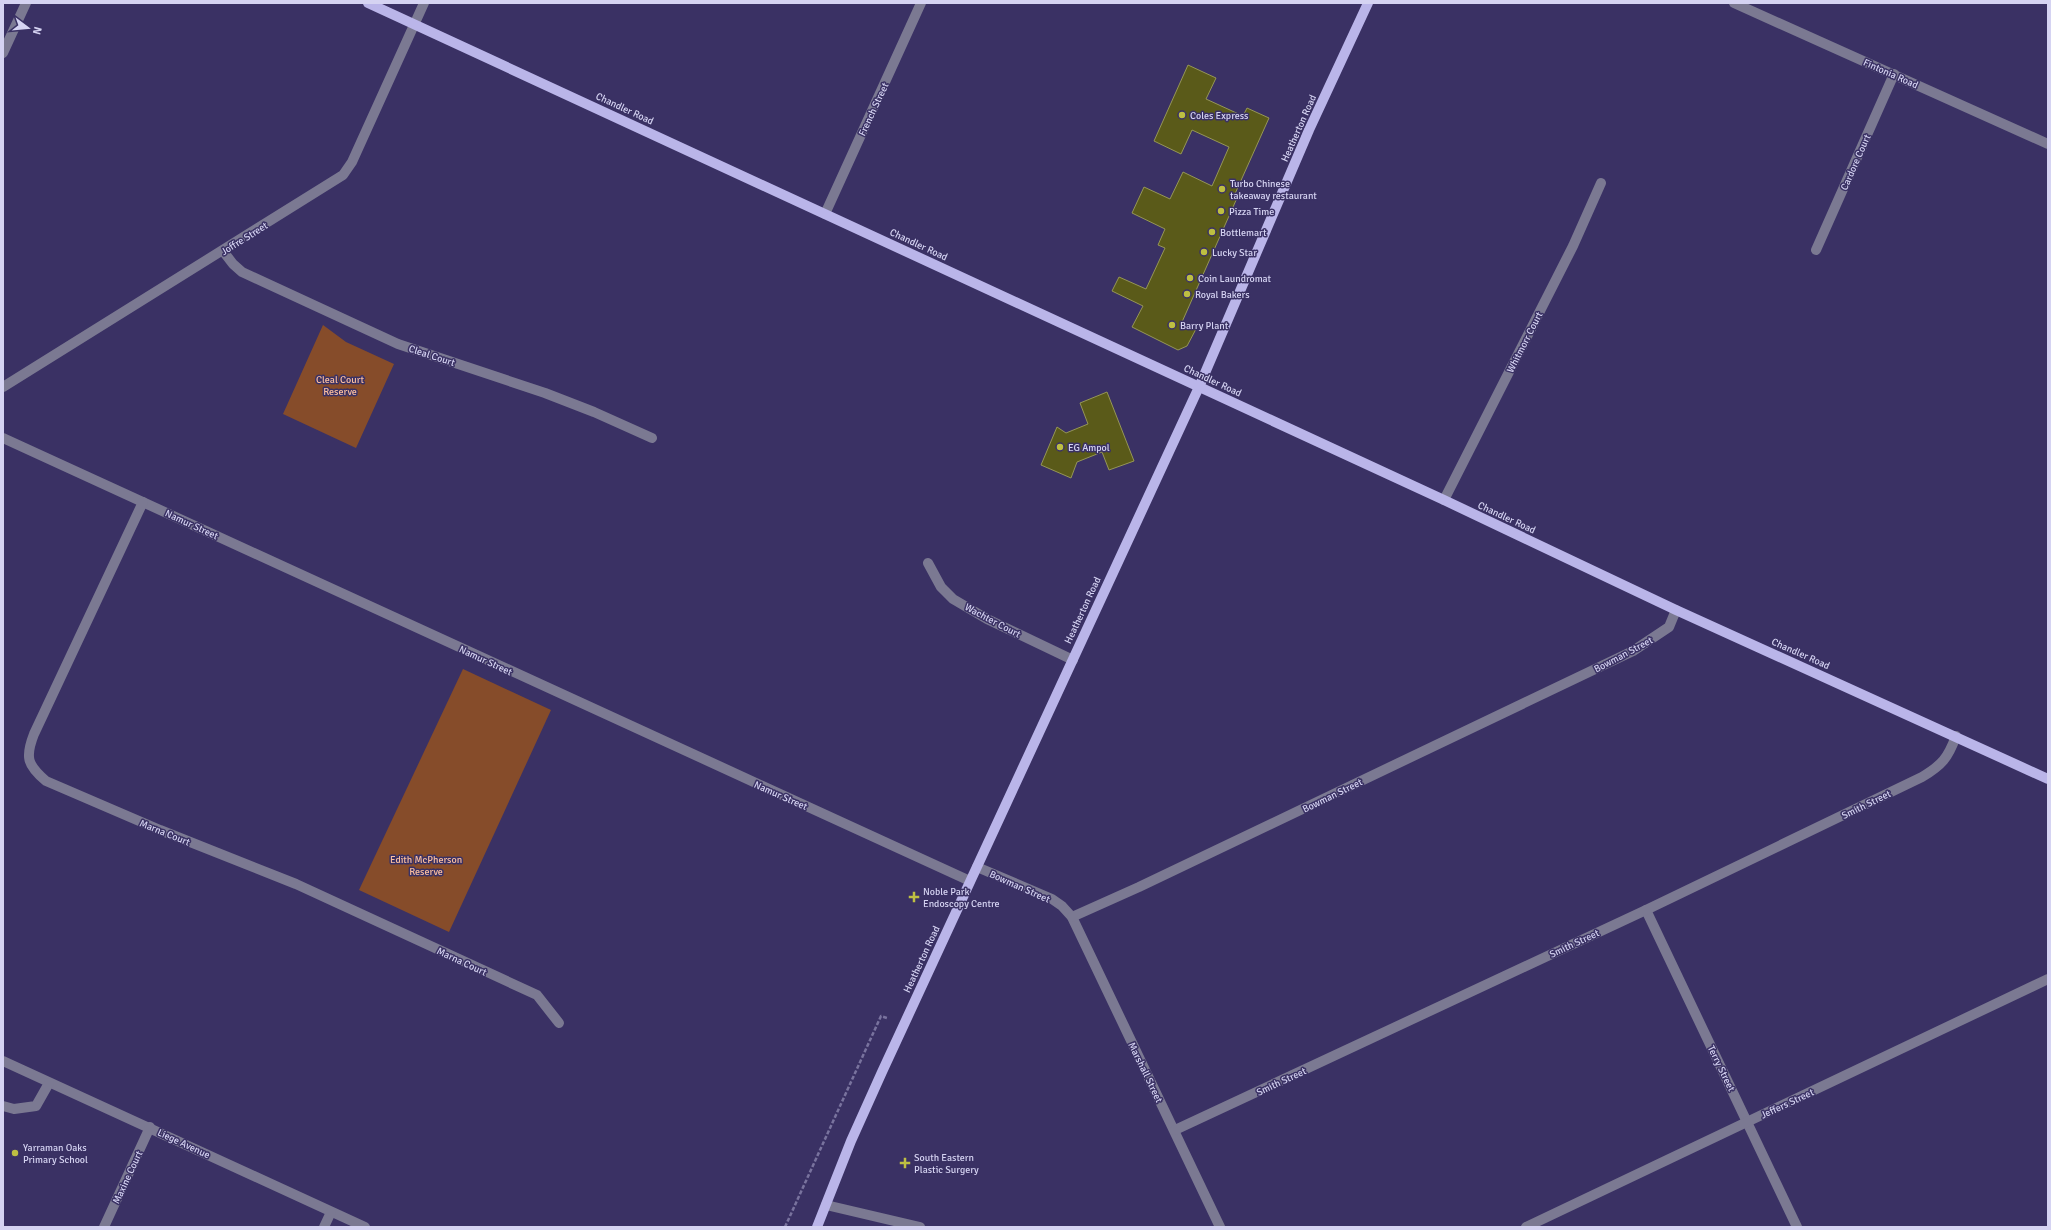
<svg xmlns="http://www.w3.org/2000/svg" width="2051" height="1230" font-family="Signika,sans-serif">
<rect width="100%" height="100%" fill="#3a3164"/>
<g fill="#864c2a">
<path d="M 323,325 L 346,342 L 394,364 L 356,448 L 283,414 Z"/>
<path d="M 463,669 L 551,710 L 449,932 L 359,890 Z"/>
</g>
<g fill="#5a5a19" stroke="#959656">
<path d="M 1188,65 L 1216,78 L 1206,99 L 1243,116 L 1247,108 L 1269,118 L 1234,196 L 1237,198 L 1182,322 L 1196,329 L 1187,346 L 1178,350 L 1132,327 L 1143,306 L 1112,291 L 1119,277 L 1146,289 L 1165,248 L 1158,245 L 1165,229 L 1132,213 L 1144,187 L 1170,199 L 1183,172 L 1212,186 L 1229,147 L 1192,130 L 1181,154 L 1154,141 Z"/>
<path d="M 1107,392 L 1134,461 L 1109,470 L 1102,452 L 1077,462 L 1071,478 L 1041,465 L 1057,427 L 1066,433 L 1088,424 L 1080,403 Z"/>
</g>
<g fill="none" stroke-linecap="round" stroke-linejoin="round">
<path stroke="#79739e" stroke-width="2.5" stroke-dasharray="4 2" stroke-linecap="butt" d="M 785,1227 L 881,1016 L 887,1018"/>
<g stroke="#7b7992" stroke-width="10">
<path d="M 1734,3 L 2048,144"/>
<path d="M 3,53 L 26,3"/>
<path d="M 825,214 L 921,3"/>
<path d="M 1816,250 L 1894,74"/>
<path d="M 223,251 L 233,264 L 242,272 L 398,344 L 545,393 L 594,412 L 652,438"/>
<path d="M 3,387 L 343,175 L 352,162 L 424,3"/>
<path d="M 3,438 L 970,881"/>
<path d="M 1444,500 L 1573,246 L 1601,183"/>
<path d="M 143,502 L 34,734 C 25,757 27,765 46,781 L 160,830 L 296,884 L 537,995 L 559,1023"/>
<path d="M 928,563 L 941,587 L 953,599 L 987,619 L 1073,660"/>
<path d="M 977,867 L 1052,899 L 1062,906 L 1072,917 L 1220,1227"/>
<path d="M 1646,910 L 1797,1227"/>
<path d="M 1072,917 L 1139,887 L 1633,651 L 1669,627 L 1676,610"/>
<path d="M 3,1061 L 365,1227"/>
<path d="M 3,1106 L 14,1109 L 36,1106 L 49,1083"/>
<path d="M 1175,1130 L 1646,910 L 1922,777 C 1942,765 1948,758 1956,736"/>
<path d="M 826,1205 L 920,1227"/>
<path d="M 104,1227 L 150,1127"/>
<path d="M 324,1227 L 331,1212"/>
<path d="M 1526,1227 L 2048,979"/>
</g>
<g stroke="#bab5e9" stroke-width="10">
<path d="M 368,3 L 1444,500 L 1676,610 L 2048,779"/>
<path d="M 817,1227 L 851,1141 L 882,1072 L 1199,387 L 1309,130 L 1368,3"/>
</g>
</g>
<g fill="#bebf42" stroke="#3a3164" stroke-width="1.5">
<circle cx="1182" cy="115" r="4"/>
<circle cx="1222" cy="189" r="4"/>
<circle cx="1221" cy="211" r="4"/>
<circle cx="1212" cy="232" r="4"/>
<circle cx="1204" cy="252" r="4"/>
<circle cx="1190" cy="278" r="4"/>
<circle cx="1187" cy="294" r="4"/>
<circle cx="1172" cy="325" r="4"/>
<circle cx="1060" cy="447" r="4"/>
<path d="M912 891h4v4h4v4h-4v4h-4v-4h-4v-4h4z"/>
<circle cx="15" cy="1153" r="4"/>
<path d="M903 1157h4v4h4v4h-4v4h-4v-4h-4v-4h4z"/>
</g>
<g text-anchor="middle" stroke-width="3" stroke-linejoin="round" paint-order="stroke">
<g font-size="10" fill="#d5d3f2" stroke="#3a3164">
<text transform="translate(1891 73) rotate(24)" y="4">Fintonia Road</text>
<text transform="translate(625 108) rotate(25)" y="4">Chandler Road</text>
<text transform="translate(873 109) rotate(-65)" y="4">French Street</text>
<text transform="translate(1298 128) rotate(-66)" y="4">Heatherton Road</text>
<text transform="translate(1855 162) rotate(-66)" y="4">Cardore Court</text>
<text transform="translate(244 238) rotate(-32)" y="4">Joffre Street</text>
<text transform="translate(919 244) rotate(25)" y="4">Chandler Road</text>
<text transform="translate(1524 342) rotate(-63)" y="4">Whitmorr Court</text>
<text transform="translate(432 355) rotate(18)" y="4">Cleal Court</text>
<text transform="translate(1213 380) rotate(25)" y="4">Chandler Road</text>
<text transform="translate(1507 517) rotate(25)" y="4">Chandler Road</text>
<text transform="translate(192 524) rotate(25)" y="4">Namur Street</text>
<text transform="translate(1082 610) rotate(-65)" y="4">Heatherton Road</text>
<text transform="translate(993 620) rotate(28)" y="4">Wachter Court</text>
<text transform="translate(1801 653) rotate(24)" y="4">Chandler Road</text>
<text transform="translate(1623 654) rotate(-28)" y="4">Bowman Street</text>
<text transform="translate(486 660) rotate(25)" y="4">Namur Street</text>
<text transform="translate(781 795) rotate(24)" y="4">Namur Street</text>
<text transform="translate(1332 795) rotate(-26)" y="4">Bowman Street</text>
<text transform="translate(1866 804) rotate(-26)" y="4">Smith Street</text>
<text transform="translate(165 832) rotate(22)" y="4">Marna Court</text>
<text transform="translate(1020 886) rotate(24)" y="4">Bowman Street</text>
<text transform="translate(1574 943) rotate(-25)" y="4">Smith Street</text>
<text transform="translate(921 959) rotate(-65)" y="4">Heatherton Road</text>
<text transform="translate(462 961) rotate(25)" y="4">Marna Court</text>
<text transform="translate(1722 1068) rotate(64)" y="4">Terry Street</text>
<text transform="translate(1146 1072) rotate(64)" y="4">Marshall Street</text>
<text transform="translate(1281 1081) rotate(-25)" y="4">Smith Street</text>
<text transform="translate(1787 1103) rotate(-25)" y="4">Jeffers Street</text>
<text transform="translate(184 1143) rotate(25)" y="4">Liege Avenue</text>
<text transform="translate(127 1177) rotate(-65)" y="4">Maxine Court</text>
</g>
<g font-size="10" fill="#d5d3f2" stroke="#3a3164" text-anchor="start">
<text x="1190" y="119">Coles Express</text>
<text x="1230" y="187">Turbo Chinese<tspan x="1230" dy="12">takeaway restaurant</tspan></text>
<text x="1229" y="215">Pizza Time</text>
<text x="1220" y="236">Bottlemart</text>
<text x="1212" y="256">Lucky Star</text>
<text x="1198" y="282">Coin Laundromat</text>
<text x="1195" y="298">Royal Bakers</text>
<text x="1180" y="329">Barry Plant</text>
<text x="1068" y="451">EG Ampol</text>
<text x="923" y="895">Noble Park<tspan x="923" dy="12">Endoscopy Centre</tspan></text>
<text x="23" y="1151">Yarraman Oaks<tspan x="23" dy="12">Primary School</tspan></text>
<text x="914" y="1161">South Eastern<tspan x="914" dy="12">Plastic Surgery</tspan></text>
</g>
<g font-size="10" fill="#fbbf9f" stroke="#3a3164">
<text x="340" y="383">Cleal Court<tspan x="340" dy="12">Reserve</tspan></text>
<text x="426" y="863">Edith McPherson<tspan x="426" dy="12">Reserve</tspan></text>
</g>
</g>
<rect width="2051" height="1230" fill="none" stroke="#d5d3f2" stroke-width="8"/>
<g transform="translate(28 28) rotate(106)" stroke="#3a3164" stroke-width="3" paint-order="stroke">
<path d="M0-3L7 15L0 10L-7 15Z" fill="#d5d3f2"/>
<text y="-6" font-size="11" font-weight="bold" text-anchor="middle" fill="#d5d3f2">N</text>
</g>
</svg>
